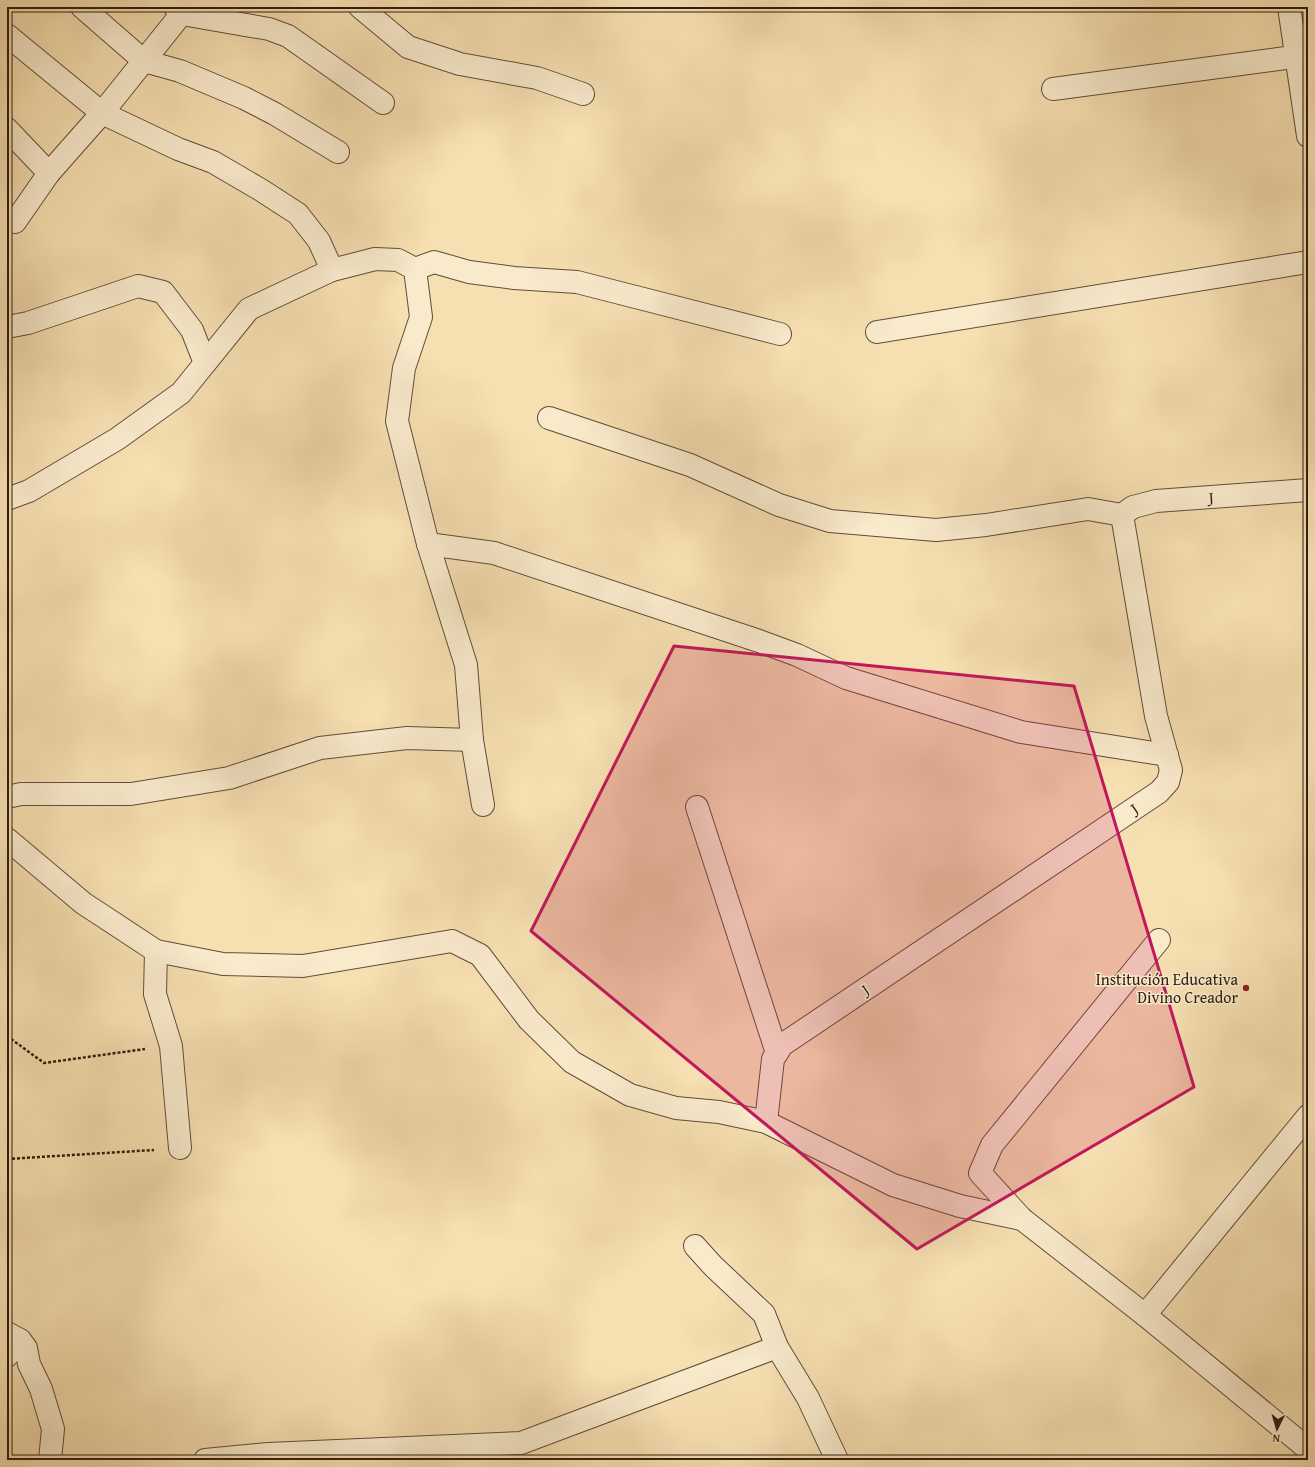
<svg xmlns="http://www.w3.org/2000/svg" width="1315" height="1467" font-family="'Gentium Book Plus',serif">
<rect width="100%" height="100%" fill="#f6dfb1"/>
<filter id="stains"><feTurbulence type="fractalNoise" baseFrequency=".005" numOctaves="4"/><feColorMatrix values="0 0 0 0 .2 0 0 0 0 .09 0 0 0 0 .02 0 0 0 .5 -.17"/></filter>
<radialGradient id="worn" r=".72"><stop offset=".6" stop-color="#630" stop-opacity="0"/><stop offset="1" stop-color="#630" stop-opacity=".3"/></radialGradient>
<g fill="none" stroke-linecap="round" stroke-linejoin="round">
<defs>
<g id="minor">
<path d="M 82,7 L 144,61 L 180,71 L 244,98 L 275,114 L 338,152"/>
<path d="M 175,7 L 182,14 L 269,29 L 288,36 L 383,103"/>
<path d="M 360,7 L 408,47 L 460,64 L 537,78 L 583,94"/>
<path d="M 1289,7 L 1308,136"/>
<path d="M 7,35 L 102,113 L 178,149 L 213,162 L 261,190 L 298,214 L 319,241 L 332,270"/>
<path d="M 1053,89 L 1308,55"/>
<path d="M 7,129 L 49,173"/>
<path d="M 15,222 L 49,173 L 102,113 L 187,7"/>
<path d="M 415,269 L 434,262 L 469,272 L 514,278 L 577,282 L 780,334"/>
<path d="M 7,327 L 28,323 L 138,286 L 163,292 L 192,330 L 205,363"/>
<path d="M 877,332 L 1308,262"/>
<path d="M 549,418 L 690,465 L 779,505 L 830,521 L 936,530 L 986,525 L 1088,509 L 1122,515"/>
<path d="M 7,499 L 29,491 L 117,439 L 181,393 L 249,309 L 332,270 L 375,259 L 398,260 L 415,269 L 421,317 L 404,368 L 397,421 L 428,544 L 466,665 L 472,740 L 483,805"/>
<path d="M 1122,515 L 1133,507 L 1156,501 L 1308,490"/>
<path d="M 428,544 L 494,553 L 759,641 L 797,655 L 846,678 L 1021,732 L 1167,755"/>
<path d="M 7,797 L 21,794 L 131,794 L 229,778 L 320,748 L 407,738 L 472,740"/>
<path d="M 697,807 L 777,1053"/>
<path d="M 7,839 L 83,903 L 156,951 L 223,964 L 303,966 L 452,941 L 480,955 L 529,1020 L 572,1062 L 630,1095 L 676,1108 L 719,1112 L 766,1122 L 893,1185 L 960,1206 L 1022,1219"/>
<path d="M 1159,940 L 992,1145 L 980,1173 L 1022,1219 L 1145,1315 L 1308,1449"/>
<path d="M 156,951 L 155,994 L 171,1046 L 180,1148"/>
<path d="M 766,1122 L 773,1059 L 782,1045 L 1159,792 L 1168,782 L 1171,770 L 1156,716 L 1122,515"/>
<path d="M 695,1246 L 713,1266 L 764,1314 L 777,1347 L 808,1398 L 837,1460"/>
<path d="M 1145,1315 L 1308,1116"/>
<path d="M 7,1333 L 20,1340 L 26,1348 L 29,1364 L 41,1389 L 53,1429 L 50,1460"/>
<path d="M 7,1356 L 20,1340"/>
<path d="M 205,1460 L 268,1454 L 521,1443 L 777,1347"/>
</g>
</defs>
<use href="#minor" stroke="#614d38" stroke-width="24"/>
<g stroke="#2f1c0f" stroke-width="2.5" stroke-dasharray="3 2" stroke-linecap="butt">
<path d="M 7,1036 L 44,1063 L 145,1049"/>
<path d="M 7,1159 L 154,1150"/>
</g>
<use href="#minor" stroke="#f9eacc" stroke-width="22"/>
</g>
<path fill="#c2185b" fill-opacity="0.2" stroke="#c2185b" stroke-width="3" stroke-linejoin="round" d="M 674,646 L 1074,686 L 1194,1087 L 917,1249 L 531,931 Z"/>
<circle fill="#8f2418" stroke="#f9eacc" stroke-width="1.5" cx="1246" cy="988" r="4"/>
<g text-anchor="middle" stroke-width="3" stroke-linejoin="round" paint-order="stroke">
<g font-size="16" fill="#2f1c0f" stroke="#f9eacc">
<text transform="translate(1211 497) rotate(-4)" y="6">J</text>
<text transform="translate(1134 808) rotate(-34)" y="6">J</text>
<text transform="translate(865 989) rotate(-34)" y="6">J</text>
</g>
<g font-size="16" fill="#2f1c0f" stroke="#f9eacc" text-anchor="end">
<text x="1238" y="985">Institución Educativa<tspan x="1238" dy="18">Divino Creador</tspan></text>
</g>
</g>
<rect width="1315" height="1467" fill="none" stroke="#f6dfb1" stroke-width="24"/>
<rect x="8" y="8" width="1299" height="1451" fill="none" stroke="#2f1c0f" stroke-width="2"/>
<rect x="12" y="12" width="1291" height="1443" fill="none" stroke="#2f1c0f"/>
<g transform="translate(1277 1429) rotate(185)" stroke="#f9eacc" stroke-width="3" paint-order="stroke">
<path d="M0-3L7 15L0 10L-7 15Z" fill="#2f1c0f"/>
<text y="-6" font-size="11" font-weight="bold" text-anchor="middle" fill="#2f1c0f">N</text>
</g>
<rect width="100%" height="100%" filter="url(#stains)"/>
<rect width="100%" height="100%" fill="url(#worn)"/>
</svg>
